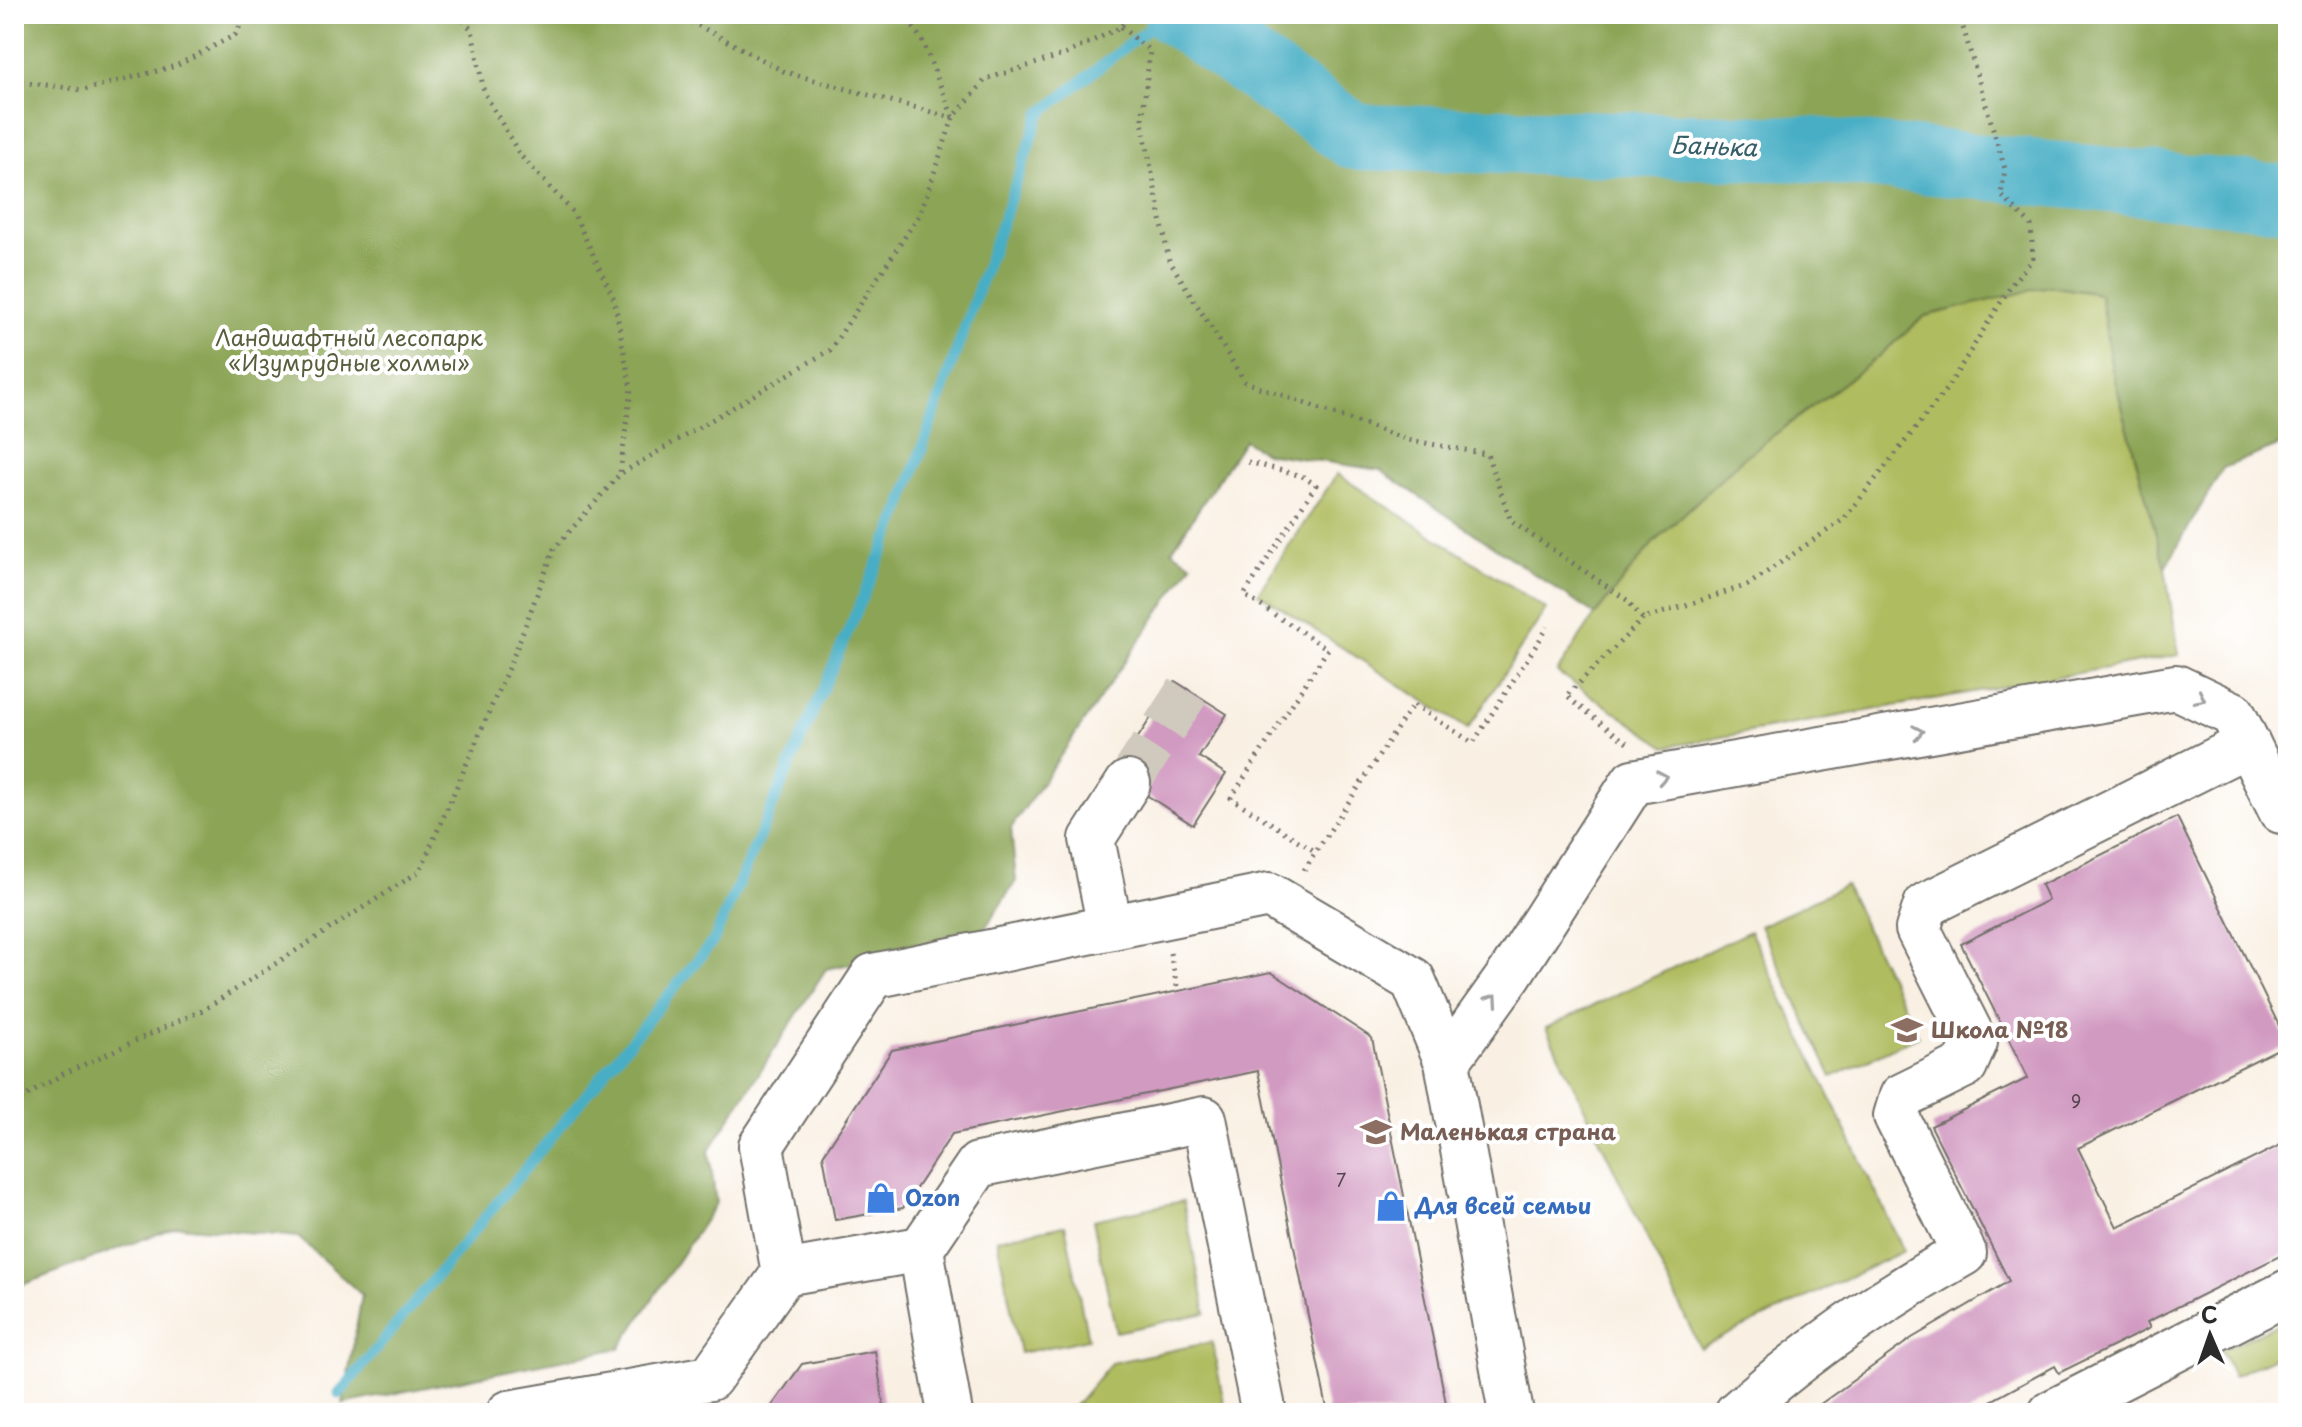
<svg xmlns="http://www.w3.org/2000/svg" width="2302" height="1427" font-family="'Playpen Sans',sans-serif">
<rect width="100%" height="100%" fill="#fff"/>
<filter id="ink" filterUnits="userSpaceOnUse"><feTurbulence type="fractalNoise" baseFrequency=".0125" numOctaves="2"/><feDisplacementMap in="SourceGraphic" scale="16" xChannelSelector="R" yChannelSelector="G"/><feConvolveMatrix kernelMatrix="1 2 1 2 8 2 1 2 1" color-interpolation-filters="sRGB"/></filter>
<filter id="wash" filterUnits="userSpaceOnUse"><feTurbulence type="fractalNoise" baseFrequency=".006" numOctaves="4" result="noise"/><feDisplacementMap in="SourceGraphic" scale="32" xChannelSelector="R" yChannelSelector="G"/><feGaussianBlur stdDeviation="1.8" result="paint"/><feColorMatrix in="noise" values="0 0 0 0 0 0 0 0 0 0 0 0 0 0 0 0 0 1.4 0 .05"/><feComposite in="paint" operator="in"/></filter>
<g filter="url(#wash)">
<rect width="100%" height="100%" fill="#f9f0e3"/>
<g fill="#afbc5e" stroke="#6d7444" stroke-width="2">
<path d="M 2048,286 L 2100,294 L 2112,369 L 2165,568 L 2179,655 L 1666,747 L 1557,672 L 1595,615 L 1653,543 L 1742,459 L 1873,361 L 1925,316 Z"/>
<path d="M 1337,474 L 1546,609 L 1468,729 L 1258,593 Z"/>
<path d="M 1845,885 L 1918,1036 L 1832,1077 L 1760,926 Z"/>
<path d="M 1750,931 L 1904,1251 L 1700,1348 L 1546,1028 Z"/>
<path d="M 1183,1201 L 1206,1313 L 1116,1332 L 1093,1220 Z"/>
<path d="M 1065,1225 L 1088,1339 L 1020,1353 L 997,1239 Z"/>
<path d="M 2288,1320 L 2288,1351 L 2233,1376 L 2221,1350 Z"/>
<path d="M 1212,1342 L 1226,1413 L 1046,1413 L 1074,1407 L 1111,1363 Z"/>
</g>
<path fill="#8ba455" stroke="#5b6840" stroke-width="2" d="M 14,14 L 2288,14 L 2288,442 L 2223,468 L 2165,568 L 2112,369 L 2100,294 L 2049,286 L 1925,316 L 1873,361 L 1742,459 L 1653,543 L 1595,615 L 1380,470 L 1265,453 L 1244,440 L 1172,550 L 1192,564 L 1011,828 L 1016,881 L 979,937 L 826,969 L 709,1151 L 716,1203 L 620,1348 L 343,1404 L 362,1295 L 298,1237 L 178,1226 L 14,1288 Z"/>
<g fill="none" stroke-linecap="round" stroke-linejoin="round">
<path stroke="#46aec5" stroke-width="11" d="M 339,1394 L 714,940 L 899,514 L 1040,114 L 1167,14"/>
<path stroke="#46aec5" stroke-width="66" d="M 1177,14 L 1355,137 L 1804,149 L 2288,198"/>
</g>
<g id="blocks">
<g fill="#d19ac1">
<path d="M 1175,681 L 1227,714 L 1199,757 L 1226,774 L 1193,825 L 1114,774 Z"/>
<path d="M 2177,817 L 2288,1044 L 2078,1148 L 2117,1227 L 2288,1141 L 2288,1252 L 2147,1322 L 2150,1328 L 2059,1373 L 2055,1366 L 1969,1413 L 1808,1413 L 1912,1338 L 2009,1281 L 1931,1126 L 2028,1078 L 1961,944 L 2048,900 L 2041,885 Z"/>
<path d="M 1271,972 L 1372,1038 L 1448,1413 L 1328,1413 L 1258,1071 L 952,1134 L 903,1208 L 835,1220 L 823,1155 L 892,1050 Z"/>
<path d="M 875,1351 L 885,1413 L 767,1413 L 802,1364 Z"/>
</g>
</g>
</g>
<g filter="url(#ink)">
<use href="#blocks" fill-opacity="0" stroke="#73706b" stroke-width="2"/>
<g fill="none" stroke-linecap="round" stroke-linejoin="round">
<path stroke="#d0c9be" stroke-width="44" stroke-dasharray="44 22" stroke-linecap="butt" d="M 1128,783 L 1189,689"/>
<defs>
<g id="minor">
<path d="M 1110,927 L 1092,839 L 1128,783"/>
<path d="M 1447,1062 L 1510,974 L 1633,782 L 2176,687 L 2233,714 L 2281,811"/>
<path d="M 784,1273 L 761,1146 L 873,976 L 1269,895 L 1413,980 L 1447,1062 L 1511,1413"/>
<path d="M 509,1413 L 710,1378 L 784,1273 L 921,1249"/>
<path d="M 950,1413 L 921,1249 L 978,1165 L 1204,1119 L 1264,1413"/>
<path d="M 1737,1413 C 1808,1350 1882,1299 1964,1253 L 1896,1116 L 1902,1096 L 1965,1065 L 1975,1042 L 1918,929 L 1926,905 L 2248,744"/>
<path d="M 2051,1413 L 2288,1292"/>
</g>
</defs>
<use href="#minor" stroke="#73706b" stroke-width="48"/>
<g stroke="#73706b" stroke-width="5" stroke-dasharray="2 6" stroke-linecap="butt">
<path d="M 458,14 L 472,30 L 484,92 L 520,155 L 573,212 L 614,299 L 631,389 L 620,473"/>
<path d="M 677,14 L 785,72 L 953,118"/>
<path d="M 904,14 L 922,40 L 953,117"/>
<path d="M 1121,27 L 1150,51 L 1142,122 L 1169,260 L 1245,382 L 1408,440 L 1487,454 L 1511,521 L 1627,600 L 1643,619 L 1748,585 L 1844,519 L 1948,387 L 2014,281 L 2033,259 L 2031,225 L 2001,195 L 2005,169 L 1959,14"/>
<path d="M 14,29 L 23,14"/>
<path d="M 14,81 L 84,90 L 176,66 L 235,35 L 247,14"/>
<path d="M 1248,462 L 1302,476 L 1316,485 L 1244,595 L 1328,649 L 1231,798 L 1316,852"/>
<path d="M 1627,743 L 1566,696 L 1643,619"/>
<path d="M 1304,870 L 1413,704 L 1473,743 L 1548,627"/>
<path d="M 1170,953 L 1178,991"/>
<path d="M 14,1103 L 63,1074 L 205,1009 L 420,871 L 516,650 L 554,549 L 620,474 L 830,350 L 920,214 L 953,118 L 986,79 L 1066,54 L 1121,27 L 1129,14"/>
</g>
<use href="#minor" stroke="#fff" stroke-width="44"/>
</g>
<defs><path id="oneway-chevron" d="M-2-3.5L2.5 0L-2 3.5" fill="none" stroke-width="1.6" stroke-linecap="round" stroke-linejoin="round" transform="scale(2)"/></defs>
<g stroke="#a0a0a0">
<use href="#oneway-chevron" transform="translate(2200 698) rotate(26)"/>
<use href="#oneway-chevron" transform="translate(1918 732) rotate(-10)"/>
<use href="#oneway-chevron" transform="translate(1662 777) rotate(-10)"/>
<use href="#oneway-chevron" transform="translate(1493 999) rotate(-55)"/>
</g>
</g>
<defs>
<symbol id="school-bare" viewBox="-9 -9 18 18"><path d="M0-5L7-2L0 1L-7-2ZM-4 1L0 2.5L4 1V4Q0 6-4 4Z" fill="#8d6e63" stroke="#fff" stroke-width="2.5" paint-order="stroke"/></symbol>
<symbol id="shop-bare" viewBox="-9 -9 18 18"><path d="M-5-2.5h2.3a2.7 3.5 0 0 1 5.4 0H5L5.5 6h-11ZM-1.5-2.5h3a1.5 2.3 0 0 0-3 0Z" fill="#3f7fe0" stroke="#fff" stroke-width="2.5" paint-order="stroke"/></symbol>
</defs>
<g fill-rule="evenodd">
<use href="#school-bare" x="1885" y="1008" width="44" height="44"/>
<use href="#school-bare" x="1354" y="1110" width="44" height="44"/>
<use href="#shop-bare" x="859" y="1176" width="44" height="44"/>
<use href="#shop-bare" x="1369" y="1184" width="44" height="44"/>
</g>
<g text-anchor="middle" stroke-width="8" stroke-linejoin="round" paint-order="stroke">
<g font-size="18" fill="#544750">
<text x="2076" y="1108">9</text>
<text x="1341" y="1187">7</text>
</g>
<g font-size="22" fill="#595e3d" stroke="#fff">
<text x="349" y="346">Ландшафтный лесопарк<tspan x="349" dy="25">«Изумрудные холмы»</tspan></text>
</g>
<g font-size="22" font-weight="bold" fill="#785e54" stroke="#fff" text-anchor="start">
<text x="1931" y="1038">Школа №18</text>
<text x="1400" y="1140">Маленькая страна</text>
</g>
<g font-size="22" font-weight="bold" fill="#366cbe" stroke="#fff" text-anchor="start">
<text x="905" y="1206">Ozon</text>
<text x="1415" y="1214">Для всей семьи</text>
</g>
<g font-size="24" font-style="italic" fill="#365f69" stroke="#fff">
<text transform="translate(1714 147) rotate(2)" y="8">Банька</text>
</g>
</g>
<rect width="2302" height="1427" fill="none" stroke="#fff" stroke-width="48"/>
<g transform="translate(2210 1335) rotate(358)" stroke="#ffffff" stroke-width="6" paint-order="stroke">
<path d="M0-6L14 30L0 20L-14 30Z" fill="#2b2b2b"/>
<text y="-12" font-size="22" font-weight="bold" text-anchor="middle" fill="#2b2b2b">С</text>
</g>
</svg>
